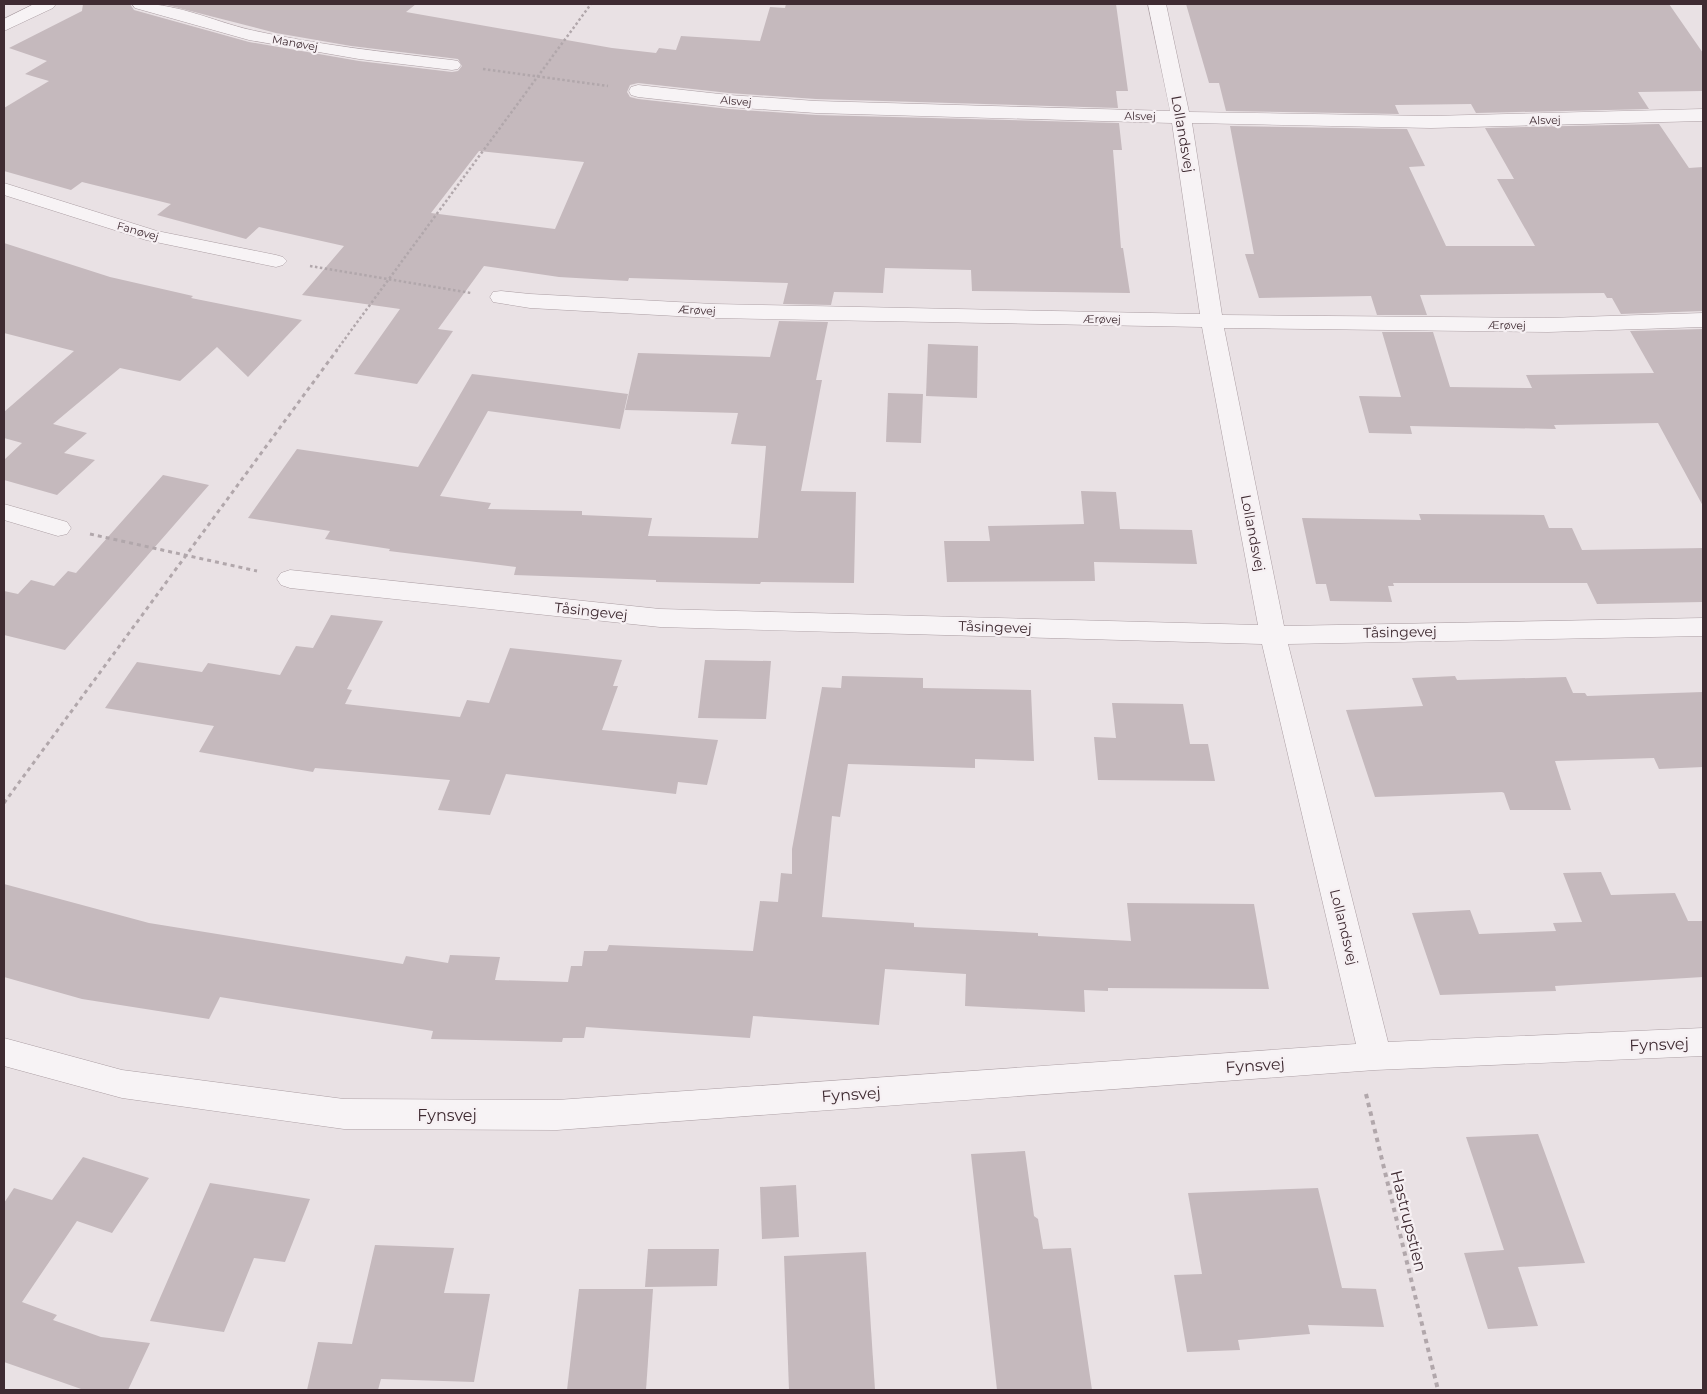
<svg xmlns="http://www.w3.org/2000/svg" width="1707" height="1394" font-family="Montserrat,sans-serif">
<rect width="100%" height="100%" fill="#e9e1e4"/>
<g fill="#c5b9bd" fill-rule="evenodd">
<path d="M 83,4 L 130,4 L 134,10 L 249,42 L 359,61 L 452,72 L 458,71 L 462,66 L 458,59 L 351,46 L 276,33 L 163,4 L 416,4 L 406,12 L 612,48 L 656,53 L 659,48 L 676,50 L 681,36 L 760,41 L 770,7 L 785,8 L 786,4 L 1116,4 L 1128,91 L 1116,91 L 1118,108 L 816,99 L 729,93 L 638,83 L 630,85 L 627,92 L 630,97 L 638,99 L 729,109 L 816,115 L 1119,123 L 1122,150 L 1113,150 L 1121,248 L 1123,248 L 1130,293 L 972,291 L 971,270 L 885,268 L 883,293 L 834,292 L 831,305 L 783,304 L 788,283 L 629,278 L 628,281 L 559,277 L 484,266 L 438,329 L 453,331 L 417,384 L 354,374 L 400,309 L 302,295 L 344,246 L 259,227 L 246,239 L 157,215 L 171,204 L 82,182 L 71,190 L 4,171 L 4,108 L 49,81 L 25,74 L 47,61 L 9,48 L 82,11 ZM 479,151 L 584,162 L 555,229 L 431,213 Z"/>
<path d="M 1186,4 L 1669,4 L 1703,53 L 1703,91 L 1638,92 L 1649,109 L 1476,113 L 1471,104 L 1395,105 L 1399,114 L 1226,111 L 1219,83 L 1209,83 Z"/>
<path d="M 1659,124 L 1689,168 L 1703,167 L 1703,311 L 1621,314 L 1612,298 L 1607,298 L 1604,293 L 1420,295 L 1427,315 L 1377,315 L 1371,296 L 1259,298 L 1245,254 L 1254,254 L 1230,126 L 1407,129 L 1425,166 L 1409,167 L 1446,246 L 1535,246 L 1497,179 L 1514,179 L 1485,128 Z"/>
<path d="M 4,243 L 110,277 L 193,296 L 191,298 L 302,320 L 248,377 L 217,347 L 180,381 L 120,368 L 53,424 L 87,433 L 64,453 L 95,460 L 57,495 L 4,480 L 4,460 L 22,443 L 4,438 L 4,412 L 74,351 L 4,333 Z"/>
<path d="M 779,321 L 828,322 L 816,380 L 822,380 L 801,491 L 856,492 L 854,583 L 761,582 L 760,584 L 656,582 L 656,580 L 514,575 L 516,567 L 389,551 L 390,549 L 325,539 L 330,531 L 248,518 L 297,449 L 418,467 L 472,374 L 628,394 L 620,429 L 488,411 L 440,496 L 491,503 L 488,509 L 582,511 L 582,515 L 652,518 L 648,536 L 758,538 L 766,446 L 731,444 L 738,413 L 625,410 L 638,353 L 770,357 Z"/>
<path d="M 1703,329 L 1703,506 L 1658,423 L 1554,425 L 1556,429 L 1410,426 L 1412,434 L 1369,433 L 1359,396 L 1401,397 L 1382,332 L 1433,332 L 1450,387 L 1532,388 L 1526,375 L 1654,373 L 1630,331 Z"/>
<path d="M 928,344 L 978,346 L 977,398 L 926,396 Z"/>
<path d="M 888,393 L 923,394 L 921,443 L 886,442 Z"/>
<path d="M 163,475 L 209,485 L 65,650 L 4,635 L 4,591 L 18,594 L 31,580 L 54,586 L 68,571 L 76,573 Z"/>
<path d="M 1081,491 L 1116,492 L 1120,529 L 1192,530 L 1197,564 L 1094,562 L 1095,581 L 947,582 L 944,541 L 990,541 L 988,526 L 1084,524 Z"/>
<path d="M 1419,514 L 1544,515 L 1549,528 L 1572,528 L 1582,550 L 1703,548 L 1703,602 L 1597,604 L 1587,583 L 1393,583 L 1394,586 L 1388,586 L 1392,602 L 1330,601 L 1326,584 L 1316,584 L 1302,518 L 1421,520 Z"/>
<path d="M 331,615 L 383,621 L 347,689 L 352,690 L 345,704 L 460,717 L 467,700 L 489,703 L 510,648 L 622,660 L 613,686 L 618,686 L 602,730 L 718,740 L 707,785 L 678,782 L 676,794 L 506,774 L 490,815 L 438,810 L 450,780 L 315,768 L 313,772 L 199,752 L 214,726 L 105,708 L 137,662 L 202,672 L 208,663 L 280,675 L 296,646 L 313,648 Z"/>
<path d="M 705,660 L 771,661 L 766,719 L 698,718 Z"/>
<path d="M 842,676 L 923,678 L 923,688 L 1031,690 L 1034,761 L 975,759 L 975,768 L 848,764 L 840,817 L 832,816 L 822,917 L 914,923 L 914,927 L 1038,933 L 1038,936 L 1131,941 L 1127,903 L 1254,904 L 1269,989 L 1108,988 L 1108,991 L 1084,990 L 1085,1012 L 965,1006 L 966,974 L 885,969 L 879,1025 L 753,1016 L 750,1038 L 586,1027 L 584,1038 L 563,1038 L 562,1042 L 431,1039 L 433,1031 L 220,997 L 209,1019 L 82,999 L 4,977 L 4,884 L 149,923 L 403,964 L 406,956 L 448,963 L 450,955 L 500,957 L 495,980 L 568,982 L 571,966 L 582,966 L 584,951 L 607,951 L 609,945 L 753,951 L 760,901 L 778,902 L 781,873 L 792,874 L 792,849 L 822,687 L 841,688 Z"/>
<path d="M 1455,676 L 1457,680 L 1566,677 L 1573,693 L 1585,693 L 1587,696 L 1703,692 L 1703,767 L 1659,769 L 1654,758 L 1555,761 L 1571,810 L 1510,810 L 1504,793 L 1502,792 L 1375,797 L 1346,710 L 1423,706 L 1412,678 Z"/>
<path d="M 1112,703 L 1183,704 L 1190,744 L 1208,744 L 1215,781 L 1098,780 L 1094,737 L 1116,738 Z"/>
<path d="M 1601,872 L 1611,895 L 1675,893 L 1688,921 L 1703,921 L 1703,977 L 1555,986 L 1556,991 L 1440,995 L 1412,913 L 1470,910 L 1479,934 L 1556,931 L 1553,923 L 1582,922 L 1563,873 Z"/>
<path d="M 1538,1134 L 1585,1263 L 1518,1267 L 1538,1326 L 1488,1329 L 1464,1253 L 1504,1250 L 1466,1137 Z"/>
<path d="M 1025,1151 L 1034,1216 L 1038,1219 L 1043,1249 L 1071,1248 L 1092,1390 L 997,1390 L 971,1154 Z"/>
<path d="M 83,1157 L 149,1178 L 112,1233 L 77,1221 L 22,1302 L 57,1315 L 53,1320 L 101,1337 L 150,1343 L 128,1390 L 84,1390 L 4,1362 L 4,1203 L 14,1188 L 52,1200 Z"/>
<path d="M 210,1183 L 310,1199 L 285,1262 L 254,1258 L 224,1332 L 150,1321 Z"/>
<path d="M 796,1185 L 799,1237 L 762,1239 L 760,1187 Z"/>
<path d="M 1318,1188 L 1342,1288 L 1376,1289 L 1384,1327 L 1308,1325 L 1310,1334 L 1238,1340 L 1240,1350 L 1187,1352 L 1174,1275 L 1202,1274 L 1188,1193 Z"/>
<path d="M 375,1245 L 454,1248 L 444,1293 L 490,1294 L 474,1382 L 381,1379 L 378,1390 L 307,1390 L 318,1342 L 352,1344 Z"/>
<path d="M 648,1249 L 719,1249 L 717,1286 L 645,1287 Z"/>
<path d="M 866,1252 L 875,1390 L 789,1390 L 784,1256 Z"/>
<path d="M 579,1289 L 653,1289 L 646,1390 L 567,1390 Z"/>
</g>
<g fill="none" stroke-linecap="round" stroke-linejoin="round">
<defs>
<g id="street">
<path d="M 34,4 L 56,4 L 53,8 L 4,31 L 4,19 Z"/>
<path d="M 132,4 C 173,1 212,21 251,30 C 317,45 385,52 452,60 L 458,61 L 461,65 L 458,69 L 452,70 L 359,59 L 249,40 L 135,8 Z"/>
<path d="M 1148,4 L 1166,4 L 1189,112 L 1431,116 L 1703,109 L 1703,121 L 1431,128 L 1192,123 L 1222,315 L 1548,318 L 1703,313 L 1703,327 L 1548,332 L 1224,328 L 1284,626 L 1703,618 L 1703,636 L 1288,644 L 1388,1042 L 1703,1028 L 1703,1056 L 1375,1070 L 557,1130 L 344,1129 L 122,1098 L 4,1066 L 4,1038 L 122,1070 L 344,1099 L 557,1100 L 1356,1044 L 1262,644 L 660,627 L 290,588 L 281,585 L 277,579 L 281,573 L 290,570 L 660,609 L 1258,625 L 1202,327 L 713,318 L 530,308 L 493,302 L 490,297 L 493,292 L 501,291 L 530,294 L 713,304 L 1200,314 L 1172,123 L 816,113 L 729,107 L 638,97 L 631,95 L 629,91 L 631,87 L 638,85 L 729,95 L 816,101 L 1170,111 Z"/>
<path d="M 4,183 L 157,231 L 276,255 L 283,257 L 287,261 L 283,265 L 276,267 L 146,240 L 4,195 Z"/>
<path d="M 4,504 L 67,522 L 71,528 L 67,534 L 58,536 L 4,520 Z"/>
</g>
</defs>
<use href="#street" stroke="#ac9fa4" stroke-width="1"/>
<g stroke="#b1a7ab" stroke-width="2.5" stroke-dasharray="2.5 2.5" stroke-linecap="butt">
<path d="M 483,69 L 608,86"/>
<path d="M 310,266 L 471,293"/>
<path d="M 336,351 L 591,4"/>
</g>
<g stroke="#b1a7ab" stroke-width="3" stroke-dasharray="4 4" stroke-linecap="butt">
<path d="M 90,534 L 257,571"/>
<path d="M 4,803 L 337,350"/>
</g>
<path stroke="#b1a7ab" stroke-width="4" stroke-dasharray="4.5 4.5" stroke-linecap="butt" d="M 1366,1094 L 1438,1390"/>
<use href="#street" fill="#f7f3f5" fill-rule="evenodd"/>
</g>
<g text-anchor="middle" stroke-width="4.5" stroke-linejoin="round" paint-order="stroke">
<g font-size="11" fill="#3f2b32" stroke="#f6f0f3">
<text transform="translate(295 43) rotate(10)" y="4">Manøvej</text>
<text transform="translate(736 101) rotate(5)" y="4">Alsvej</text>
<text transform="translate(1140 116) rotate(1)" y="4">Alsvej</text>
<text transform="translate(1545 120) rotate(-1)" y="4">Alsvej</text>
<text transform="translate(138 231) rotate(16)" y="4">Fanøvej</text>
<text transform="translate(697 310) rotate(3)" y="4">Ærøvej</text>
<text transform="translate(1102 319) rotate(1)" y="4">Ærøvej</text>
<text transform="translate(1507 325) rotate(1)" y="4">Ærøvej</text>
</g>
<g font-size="14" fill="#3f2b32" stroke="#f6f0f3">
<text transform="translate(1183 134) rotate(80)" y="5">Lollandsvej</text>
<text transform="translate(1253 533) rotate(79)" y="5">Lollandsvej</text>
<text transform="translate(591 611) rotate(6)" y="5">Tåsingevej</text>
<text transform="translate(995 627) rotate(2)" y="5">Tåsingevej</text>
<text transform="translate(1400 632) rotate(-1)" y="5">Tåsingevej</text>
<text transform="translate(1344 927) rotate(76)" y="5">Lollandsvej</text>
</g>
<g font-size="16" fill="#3f2b32" stroke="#f6f0f3">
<text transform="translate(1659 1044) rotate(-2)" y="6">Fynsvej</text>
<text transform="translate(1255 1065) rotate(-4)" y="6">Fynsvej</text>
<text transform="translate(851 1094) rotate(-4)" y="6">Fynsvej</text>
<text x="447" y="1121">Fynsvej</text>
<text transform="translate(1409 1221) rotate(76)" y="6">Hastrupstien</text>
</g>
</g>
<rect width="1707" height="1394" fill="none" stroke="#3f2b32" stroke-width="10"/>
</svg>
